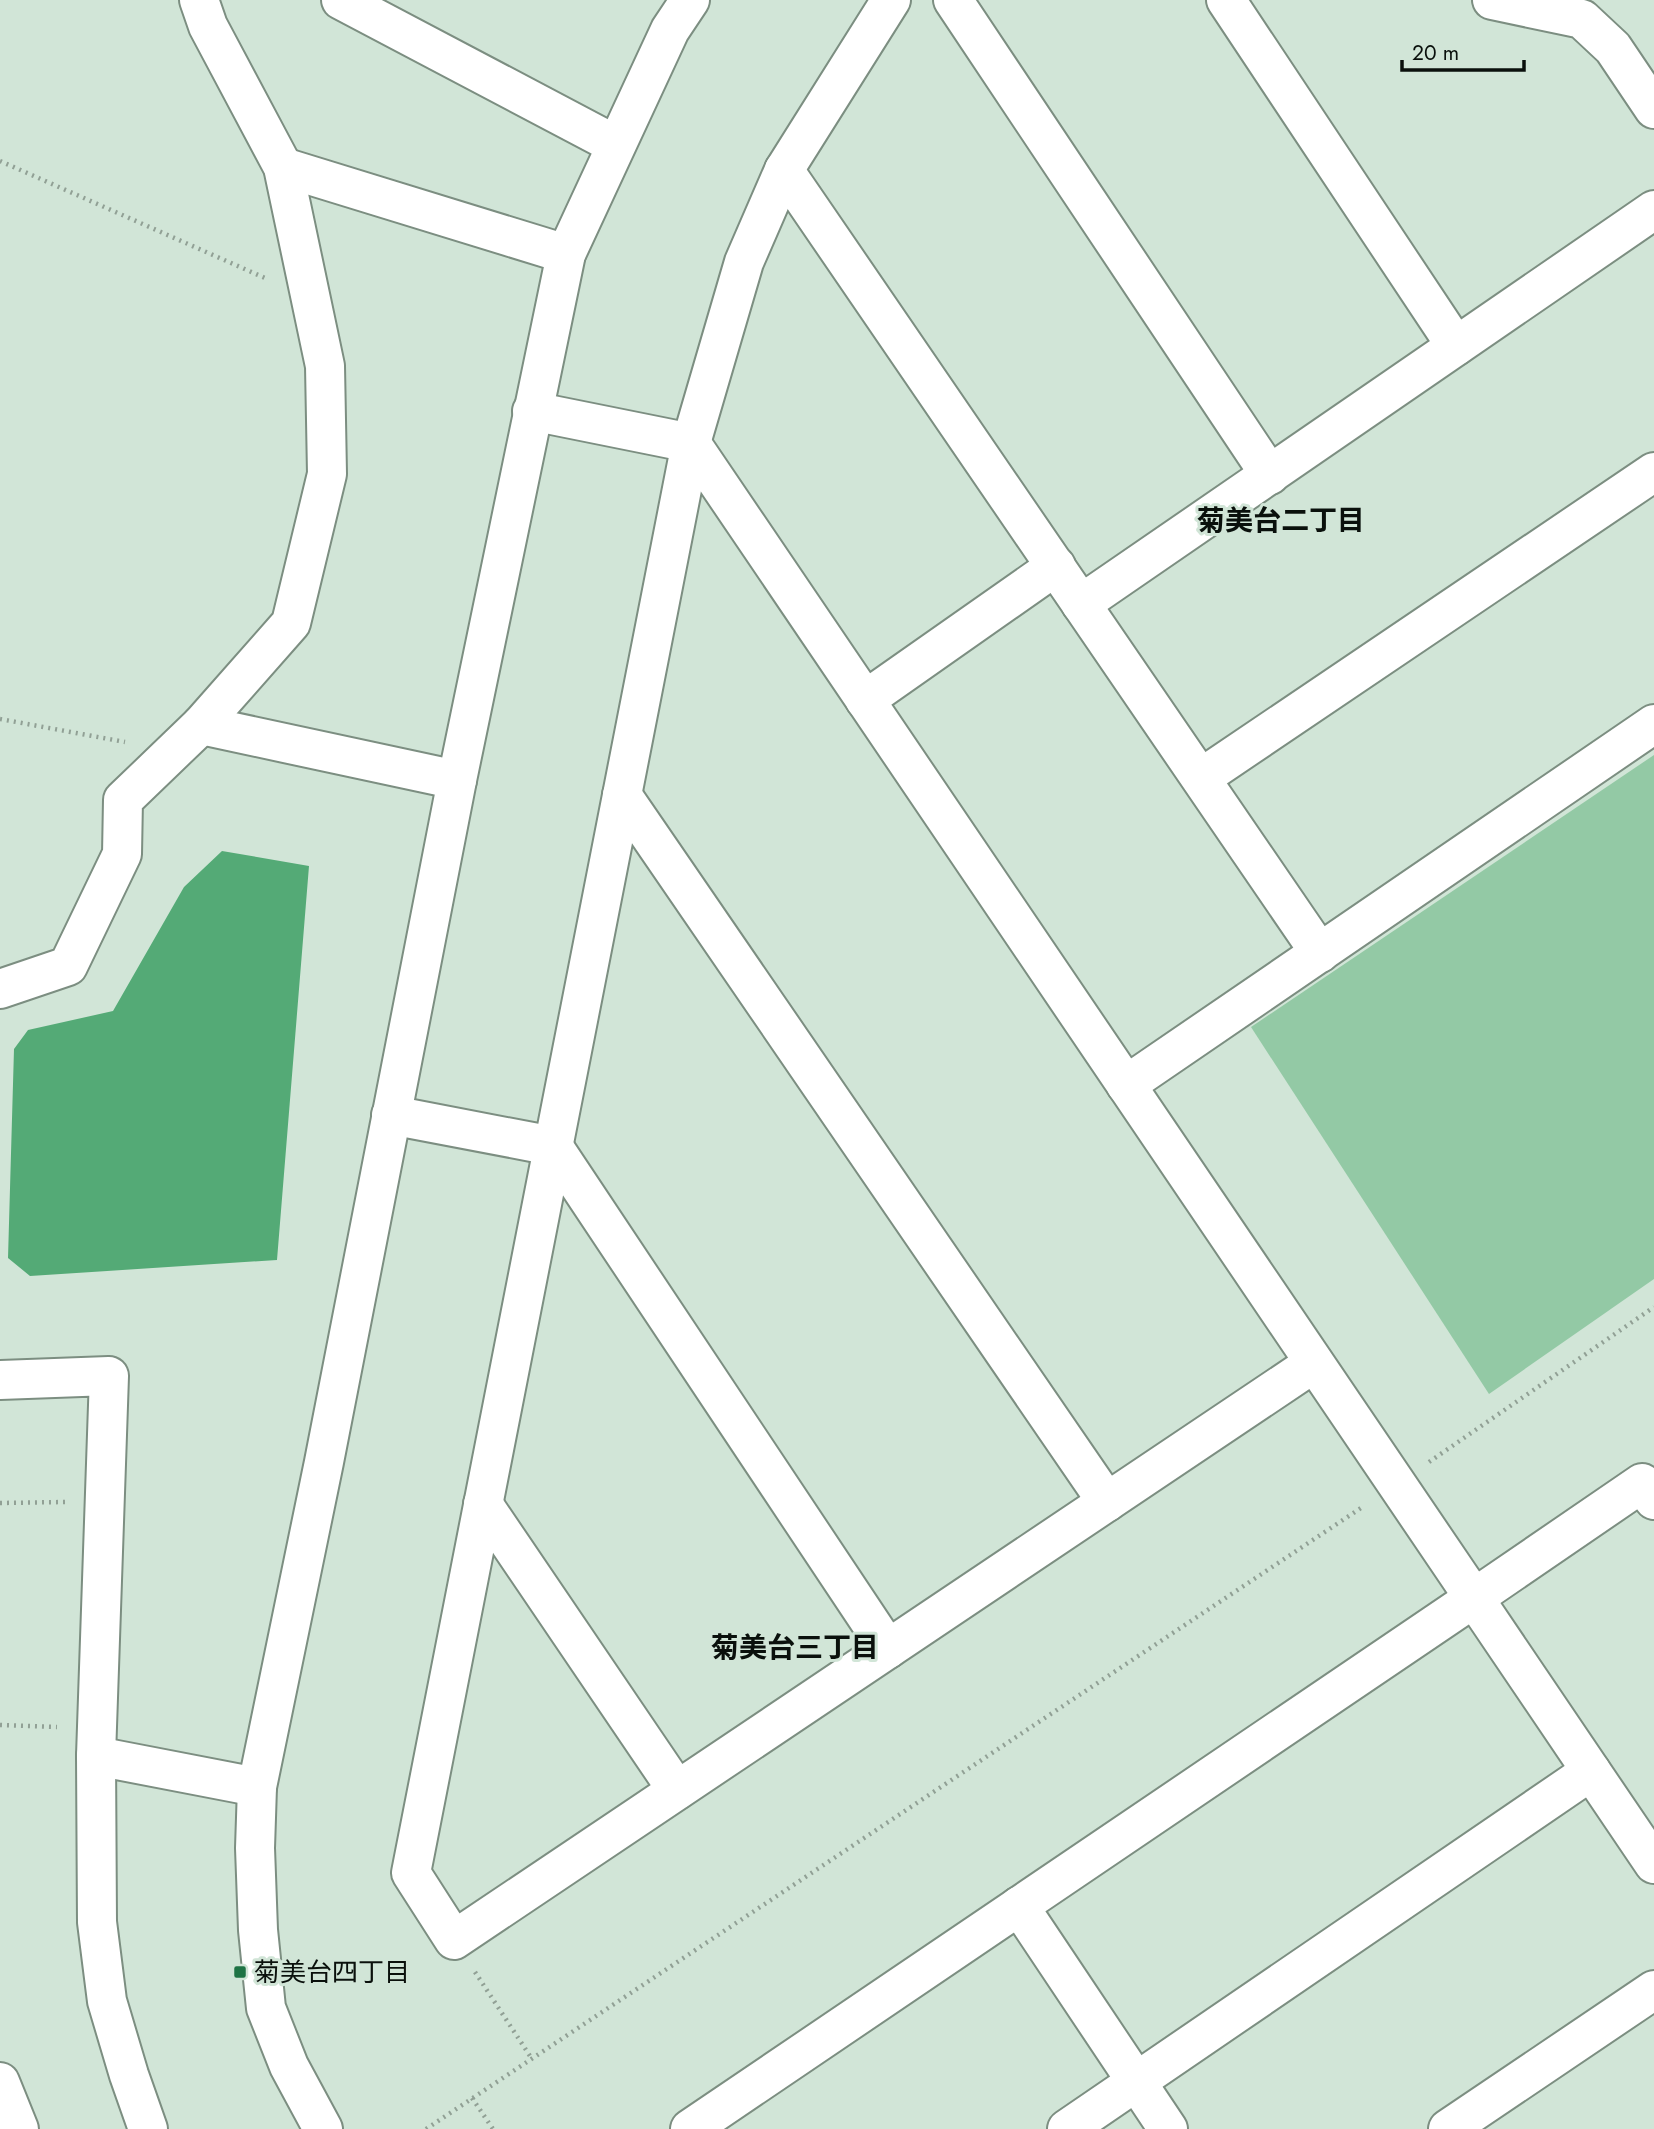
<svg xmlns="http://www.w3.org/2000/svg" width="1654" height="2129" font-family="Jost,'Noto Sans JP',sans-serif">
<rect width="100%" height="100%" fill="#d1e5d7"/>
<path fill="#93c9a5" d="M 1654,755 L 1654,1279 L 1489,1394 L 1251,1027 Z"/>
<path fill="#54aa76" d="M 222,851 L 309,866 L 277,1260 L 30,1276 L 8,1258 L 14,1049 L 28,1030 L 113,1011 L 184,887 Z"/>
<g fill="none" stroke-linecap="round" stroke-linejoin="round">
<defs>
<g id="street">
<path d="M 199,0 L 208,26 L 283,167 L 325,366 L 327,474 L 291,623 L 201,725 L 457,780"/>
<path d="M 341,0 L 616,145"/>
<path d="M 891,0 L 784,170 L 744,262 L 691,443 L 411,1873 L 454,1940 L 1314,1363"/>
<path d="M 953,0 L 1270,475"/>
<path d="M 1226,0 L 1456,346"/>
<path d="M 1492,0 L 1582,19 L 1613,48 L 1654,109"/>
<path d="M 283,167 L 566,254"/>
<path d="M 784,170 L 1320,953"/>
<path d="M 1081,604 L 1654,210"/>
<path d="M 865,700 L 1056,566"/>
<path d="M 1201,778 L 1654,472"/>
<path d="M 622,795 L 1107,1502"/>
<path d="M 0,989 L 68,966 L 122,854 L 123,800 L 201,725"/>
<path d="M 1126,1085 L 1654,724"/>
<path d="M 391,1115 L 553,1146 L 888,1649"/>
<path d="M 0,1380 L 109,1376 L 96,1756 L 97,1922 L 107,2001 L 129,2075 L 148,2129"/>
<path d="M 483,1504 L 677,1790"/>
<path d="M 96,1756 L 257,1787"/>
<path d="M 1019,1906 L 1168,2129"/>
<path d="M 0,2082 L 19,2129"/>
<path d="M 690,2129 L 1474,1598 L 1654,1864"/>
<path d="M 1067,2129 L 1591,1771"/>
<path d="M 1448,2129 L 1654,1990"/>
</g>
<g id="secondary">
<path d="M 532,411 L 691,443 L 1474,1598 L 1642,1483 L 1654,1500"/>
<path d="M 323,2129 L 289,2066 L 266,2008 L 258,1930 L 255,1848 L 257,1787 L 324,1462 L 457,780 L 566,254 L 670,30 L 690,0"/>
</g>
</defs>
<use href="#street" stroke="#7c8e81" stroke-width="42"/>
<use href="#secondary" stroke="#7c8e81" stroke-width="42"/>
<g stroke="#91a095" stroke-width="4.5" stroke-dasharray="2 5" stroke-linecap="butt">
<path d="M 0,161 L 265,278"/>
<path d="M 0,719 L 125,742"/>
<path d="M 1429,1462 L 1654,1307"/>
<path d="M 0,1503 L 66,1502"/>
<path d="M 0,1725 L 57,1727"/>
<path d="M 475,1972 L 532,2059"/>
<path d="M 472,2098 L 493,2129"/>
<path d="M 426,2129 L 1364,1506"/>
</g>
<use href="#street" stroke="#fff" stroke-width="38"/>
<use href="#secondary" stroke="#fff" stroke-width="38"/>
</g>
<rect fill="#1e7345" stroke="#d1e5d7" stroke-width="2.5" x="233" y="1965" width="14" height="14" rx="3.5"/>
<g text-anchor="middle" stroke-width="6" stroke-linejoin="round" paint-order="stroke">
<g font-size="26" fill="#0a100c" stroke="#d1e5d7" text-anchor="start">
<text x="254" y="1981">菊美台四丁目</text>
</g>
<g font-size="28" font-weight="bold" fill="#0a100c" stroke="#d1e5d7">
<text x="1281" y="530">菊美台二丁目</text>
<text x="795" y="1657">菊美台三丁目</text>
</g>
</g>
<path d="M1402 60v10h122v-10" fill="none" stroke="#0a100c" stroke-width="3.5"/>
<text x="1412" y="60" font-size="21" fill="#0a100c" stroke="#d1e5d7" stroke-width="5" paint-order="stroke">20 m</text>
</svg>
